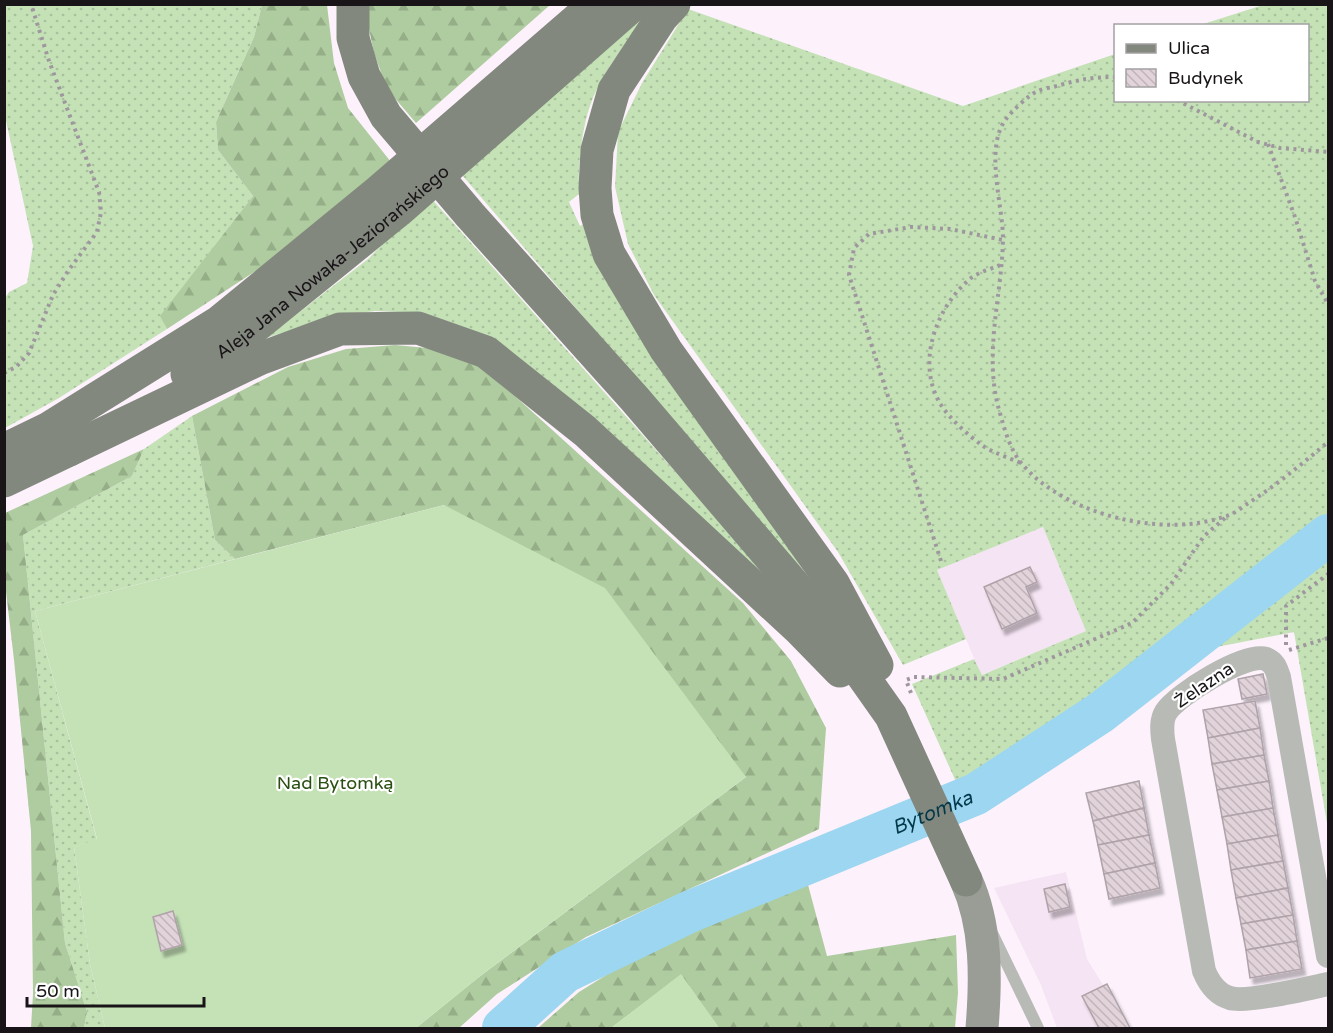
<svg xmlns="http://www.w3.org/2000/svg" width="1333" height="1033" font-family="'Varela Round',sans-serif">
<defs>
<pattern id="grass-dots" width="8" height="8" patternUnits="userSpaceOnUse" patternTransform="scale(1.5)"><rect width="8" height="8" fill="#c5e2b7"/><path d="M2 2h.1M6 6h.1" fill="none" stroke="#a8c19d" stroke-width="1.8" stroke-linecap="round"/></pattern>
<pattern id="forest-firs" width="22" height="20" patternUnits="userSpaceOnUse" patternTransform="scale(1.5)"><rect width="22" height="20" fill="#aecc9f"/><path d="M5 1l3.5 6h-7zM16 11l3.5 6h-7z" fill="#95ae88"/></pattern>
<pattern id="building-back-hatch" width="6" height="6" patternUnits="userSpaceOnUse" patternTransform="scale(1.5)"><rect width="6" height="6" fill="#e1d3d9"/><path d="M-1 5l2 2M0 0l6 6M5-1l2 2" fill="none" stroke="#c0b4ba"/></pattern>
<filter id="shadow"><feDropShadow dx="3.5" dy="6" stdDeviation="1.5" flood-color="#0004"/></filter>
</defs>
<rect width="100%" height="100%" fill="#fdf2fc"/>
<g fill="#f5e4f3">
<path d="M 1043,527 L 1086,631 L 981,675 L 937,570 Z"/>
<path d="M 1066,872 L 1087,959 L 1130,1028 L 1057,1028 L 1041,985 L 994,888 Z"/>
</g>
<g fill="url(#grass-dots)">
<path d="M 5,5 L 262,5 L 254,37 L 216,122 L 218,150 L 253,196 L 161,316 L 167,329 L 59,398 L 5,428 L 4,300 L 9,292 L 27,283 L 33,246 L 5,116 Z"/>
<path d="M 1263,5 L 1328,5 L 1328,518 L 1094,709 L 1012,756 L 957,784 L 912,684 L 974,659 L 982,675 L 1086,631 L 1043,527 L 937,570 L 966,639 L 903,665 L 838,552 L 654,295 L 628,244 L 615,187 L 618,132 L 642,83 L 688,9 L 963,106 L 1115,54 L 1116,100 L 1308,100 L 1308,26 L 1200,25 Z"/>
<path d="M 638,17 L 641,22 C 626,43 609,65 597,89 C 582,119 578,161 579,194 L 569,202 L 580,226 L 584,224 L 814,582 L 746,507 L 462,175 Z"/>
<path d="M 430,197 L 789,599 L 731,552 L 399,312 L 375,311 L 332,317 L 266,338 L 368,259 Z"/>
<path d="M 192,416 L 215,540 L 235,559 L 35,611 L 97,840 L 74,847 L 90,964 L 105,1028 L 84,1028 L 87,1012 L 65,943 L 23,535 L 132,476 L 144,449 Z"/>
<path d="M 1328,547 L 1328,829 L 1294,632 L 1201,650 Z"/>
</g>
<g fill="url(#forest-firs)">
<path d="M 262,5 L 327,5 L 334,63 L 348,108 L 391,162 L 283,253 L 167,329 L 160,316 L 253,196 L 218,150 L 216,122 L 254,37 Z"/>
<path d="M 368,5 L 550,5 L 416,123 L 387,89 L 374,53 L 369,29 Z"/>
<path d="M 395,345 L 438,349 L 483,367 L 743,603 L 791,661 L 826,728 L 819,829 L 586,937 L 497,994 L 459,1028 L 416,1028 L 479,977 L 746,777 L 444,505 L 235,559 L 215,540 L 192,416 L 288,367 L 346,349 Z"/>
<path d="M 144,449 L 132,476 L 23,535 L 65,943 L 87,1012 L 84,1028 L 31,1028 L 33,994 L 31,831 L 14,660 L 5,583 L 5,513 Z"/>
<path d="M 807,881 L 827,956 L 956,935 L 958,993 L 955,1028 L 719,1028 L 681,975 L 611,1028 L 538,1028 L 579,992 L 645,951 Z"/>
</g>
<g fill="#c5e2b7">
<path d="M 444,505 L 605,588 L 746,777 L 479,977 L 416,1028 L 105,1028 L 90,964 L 74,847 L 97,839 L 35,611 Z"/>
<path d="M 681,974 L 719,1028 L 611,1028 Z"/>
</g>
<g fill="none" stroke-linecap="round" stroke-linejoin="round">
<path stroke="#9cd6f0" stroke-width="42" id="s1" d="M 503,1028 L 565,972 L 689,912 L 976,794 L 1100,713 L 1328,535"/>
</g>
<g fill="url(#building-back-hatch)" stroke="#afa2a8" stroke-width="1.5" filter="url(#shadow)">
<path d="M 1030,567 L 1037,582 L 1026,587 L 1037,613 L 1002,629 L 984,587 Z"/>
<path d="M 1263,674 L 1267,694 L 1242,699 L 1238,679 Z"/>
<path d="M 1255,701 L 1260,728 L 1208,738 L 1203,710 Z"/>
<path d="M 1260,728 L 1264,755 L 1212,764 L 1208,738 Z"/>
<path d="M 1264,755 L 1269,781 L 1217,790 L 1212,764 Z"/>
<path d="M 1139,781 L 1144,808 L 1093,821 L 1086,793 Z"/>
<path d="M 1269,781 L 1273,808 L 1222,817 L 1217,790 Z"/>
<path d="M 1144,808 L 1149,835 L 1098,845 L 1093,821 Z"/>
<path d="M 1273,808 L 1278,835 L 1227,844 L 1222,817 Z"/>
<path d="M 1149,835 L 1155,863 L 1104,874 L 1098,845 Z"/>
<path d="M 1278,835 L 1283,861 L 1231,870 L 1227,844 Z"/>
<path d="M 1283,861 L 1288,888 L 1236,898 L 1231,870 Z"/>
<path d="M 1155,863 L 1160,888 L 1109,899 L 1104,874 Z"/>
<path d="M 1065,884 L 1070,907 L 1049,912 L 1044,889 Z"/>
<path d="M 1288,888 L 1293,915 L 1241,924 L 1236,898 Z"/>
<path d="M 173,911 L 182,945 L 161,951 L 153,917 Z"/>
<path d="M 1293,915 L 1297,941 L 1246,950 L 1241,924 Z"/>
<path d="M 1297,941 L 1302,969 L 1250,978 L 1246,950 Z"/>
<path d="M 1107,984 L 1130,1028 L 1099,1028 L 1082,996 Z"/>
</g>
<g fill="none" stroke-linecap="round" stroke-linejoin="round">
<g stroke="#9f979e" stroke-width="4" stroke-dasharray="3 4.5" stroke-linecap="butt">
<path d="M 1116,77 C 1090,77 1078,80 1053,87 C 1048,88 1041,89 1036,92 C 1029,95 1011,112 1006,119 C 984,148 1003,205 1003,239 C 1002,294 984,351 998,406 C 1003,424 1009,449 1022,464 C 1065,515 1164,539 1226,516 C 1235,514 1242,507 1250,502 C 1278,484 1303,463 1328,442"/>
<path d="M 1177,100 L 1258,142 L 1280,148 L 1328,152"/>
<path d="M 1268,144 L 1295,217 L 1315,281 L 1328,304"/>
<path d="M 1000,265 C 991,269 979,272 971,278 C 936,307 915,363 941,405 C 950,419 969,436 983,446 C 994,453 1009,458 1021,463"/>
<path d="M 4,373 L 16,367 L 29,353 L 53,295 L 68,271 L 97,232 L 101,212 L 99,192 L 49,61 L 31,4"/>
<path d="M 941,561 L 849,275 L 854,248 L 869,234 L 911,227 L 950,229 L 1003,240"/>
<path d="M 1286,645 L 1286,606 L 1328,574"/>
<path d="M 1289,650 L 1328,638"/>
<path d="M 911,693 L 906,680 L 914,677 L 1003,679 L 1132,623 L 1171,584 L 1204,536 L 1225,518"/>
</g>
<path stroke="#b7bab5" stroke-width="12" d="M 993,935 L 1038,1028"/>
<path stroke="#b7bab5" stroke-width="24" d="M 1328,956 L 1279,677 C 1276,669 1275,663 1266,659 C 1245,652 1177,695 1166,712 C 1161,720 1162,730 1163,739 L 1204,971 C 1209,983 1216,994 1230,998 C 1246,1003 1309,988 1328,984"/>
<path stroke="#999d96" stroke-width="33" d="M 966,880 C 987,926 986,979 982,1028"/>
<g stroke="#83887f" stroke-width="33">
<path d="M 353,4 L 353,38 L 364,76 L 386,116 L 470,215 L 634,398 L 819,614 L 891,716 L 966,880"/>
<path d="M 674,4 L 662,17 L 614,90 L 597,150 L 595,188 L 597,215 L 609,254 L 666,350 L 833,583 L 877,665"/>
<path id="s2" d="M 187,374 L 235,343 L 398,211 L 634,4"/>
<path d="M 4,450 L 49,428 L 219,322 L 379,191 L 595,4"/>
<path d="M 69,450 L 259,359 L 340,329 L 418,328 L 486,352 L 585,431 L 800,630 L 840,671"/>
<path d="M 4,481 L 69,450 L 88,438"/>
</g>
</g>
<g text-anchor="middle" stroke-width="4.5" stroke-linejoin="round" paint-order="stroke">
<g font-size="18" fill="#181417" stroke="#fff">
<text dy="6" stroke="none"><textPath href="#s2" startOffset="184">Aleja Jana Nowaka-Jeziorańskiego</textPath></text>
<text transform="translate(1204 685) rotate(-34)" y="6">Żelazna</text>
</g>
<g font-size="18" fill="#294f11" stroke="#fff">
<text x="335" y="789">Nad Bytomką</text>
</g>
<g font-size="20" font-style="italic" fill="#03384a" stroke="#fff">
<text dy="7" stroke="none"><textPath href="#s1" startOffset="484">Bytomka</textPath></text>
</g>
</g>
<rect width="1333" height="1033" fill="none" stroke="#181417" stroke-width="12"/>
<rect x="1114" y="24" width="195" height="78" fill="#ffffff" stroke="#a3a1a2" stroke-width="1.5"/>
<rect x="1126" y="44" width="30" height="9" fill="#83887f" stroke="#a3a1a2" stroke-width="1.5"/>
<text x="1168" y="54" font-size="18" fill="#181417">Ulica</text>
<rect x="1126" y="69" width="30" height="18" fill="url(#building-back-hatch)" stroke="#a3a1a2" stroke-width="1.5"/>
<text x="1168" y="84" font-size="18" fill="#181417">Budynek</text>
<path d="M27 997v9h177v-9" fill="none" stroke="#181417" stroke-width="3"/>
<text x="36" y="997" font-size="18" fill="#181417" stroke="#ffffff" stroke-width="4.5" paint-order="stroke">50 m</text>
</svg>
